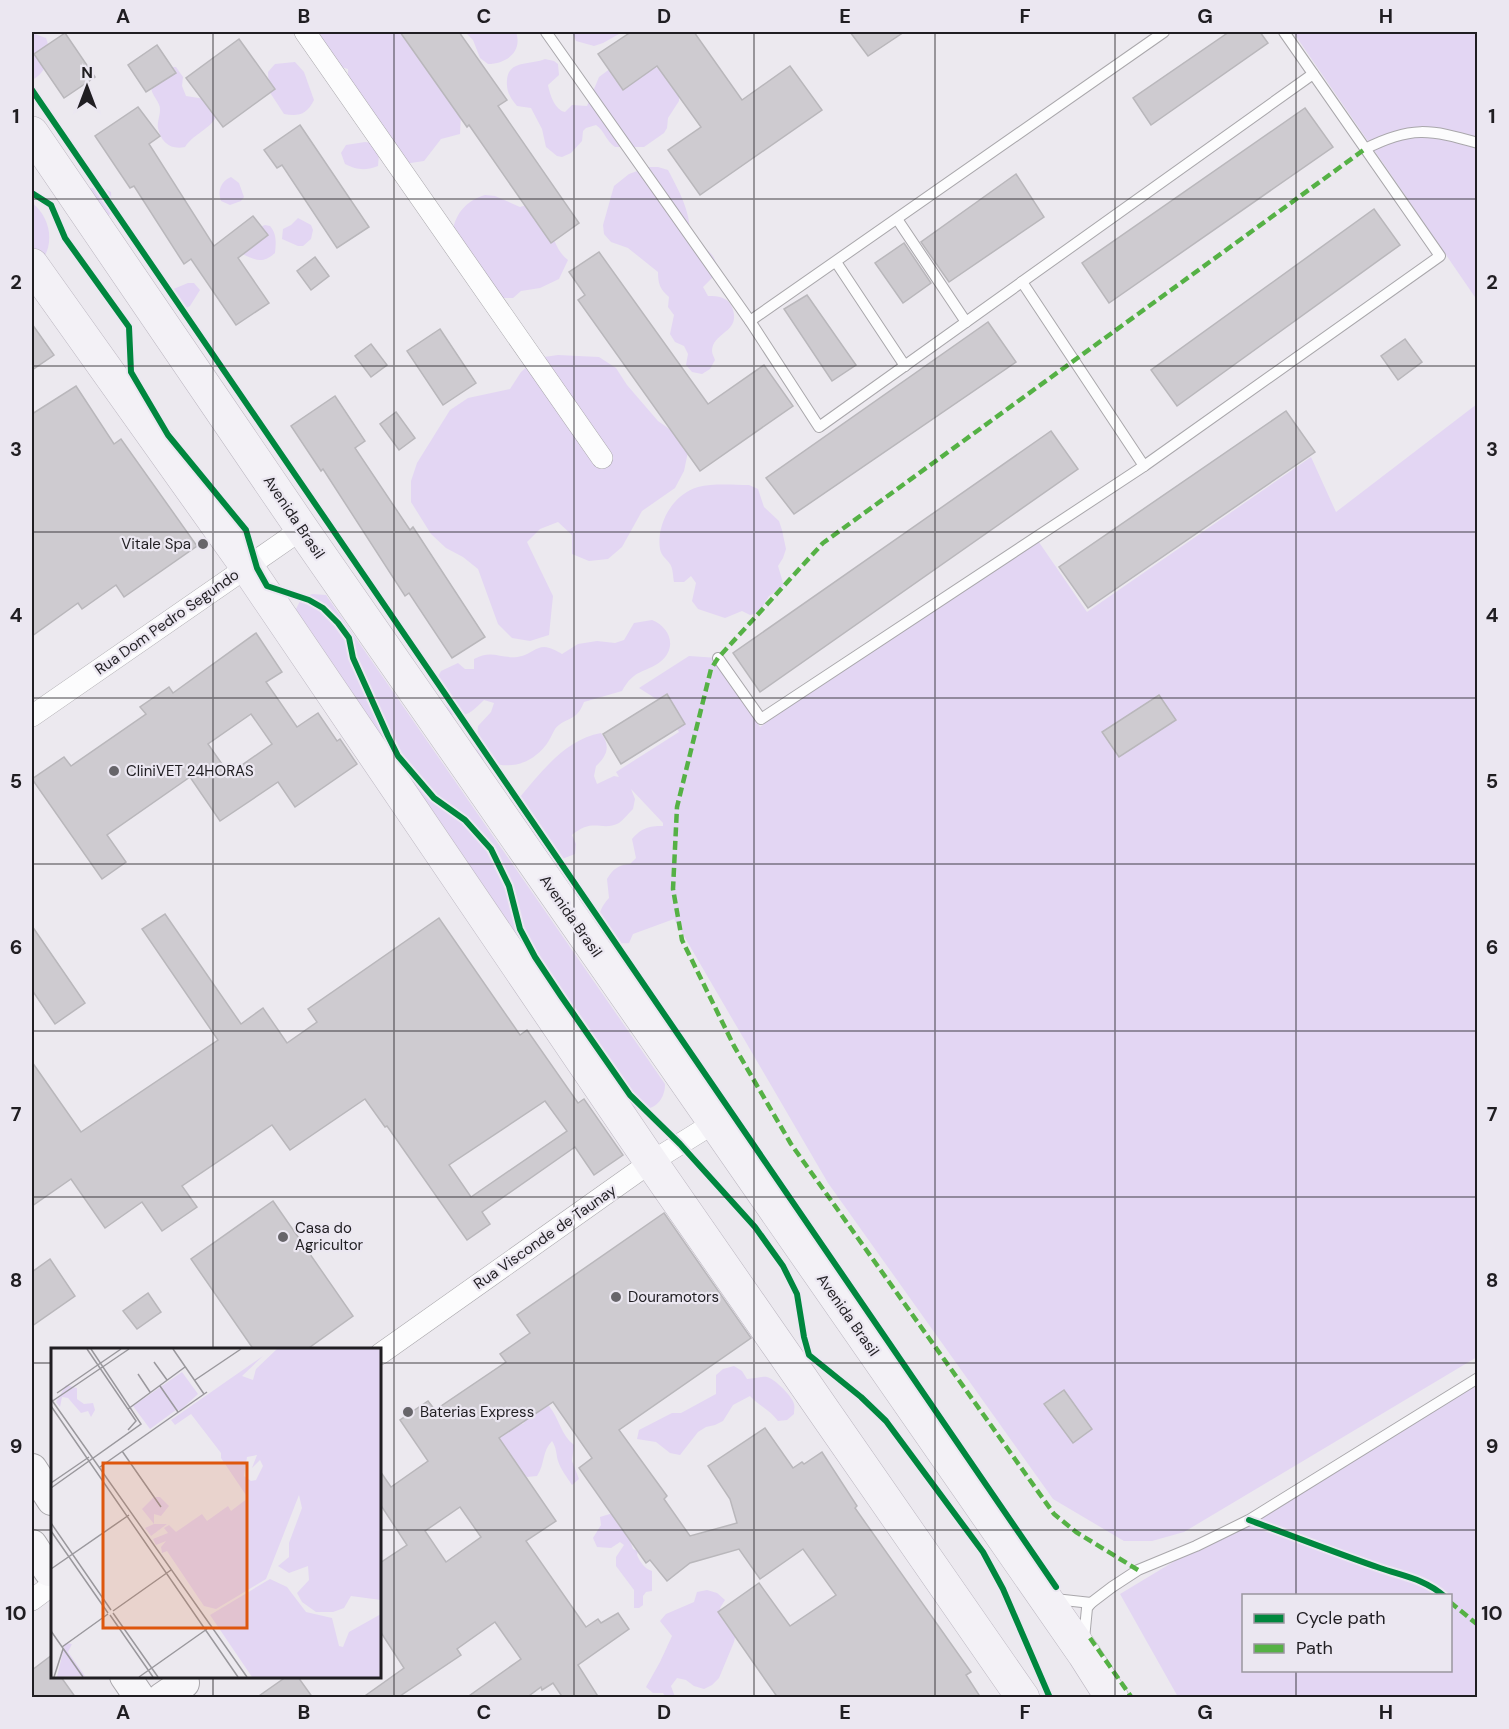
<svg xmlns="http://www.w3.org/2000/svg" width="1509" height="1729" font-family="'DM Sans',sans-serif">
<rect width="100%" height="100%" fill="#ece9ef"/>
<g fill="#e3d6f3" fill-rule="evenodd">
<path d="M 312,32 L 412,32 L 414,37 L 461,113 L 460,134 L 441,139 L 424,161 L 404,164 L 348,88 L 348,69 L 330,64 Z"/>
<path d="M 465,32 L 516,32 C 523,52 506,64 488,64 L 480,58 L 473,40 Z"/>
<path d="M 572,32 L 639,32 L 619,34 L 603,43 L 594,46 L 576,41 Z"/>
<path d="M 1293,32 L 1477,32 L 1477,300 Z"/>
<path d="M 32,33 L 46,38 C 52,53 47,73 32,80 Z"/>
<path d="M 545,59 L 554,61 L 558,64 L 559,75 L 548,85 C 550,95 555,110 565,112 L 572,105 L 587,106 L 599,77 L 611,68 L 654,66 L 668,74 L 679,91 L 679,101 L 668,118 L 667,128 L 664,133 L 644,147 L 615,147 C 606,141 604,130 596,125 L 586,128 L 583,131 L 582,141 L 571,153 L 562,157 L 557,156 L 546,147 L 542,129 L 531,108 L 517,106 C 510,98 506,91 507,80 C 508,60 531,65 545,59 Z"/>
<path d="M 295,62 L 304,72 L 314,100 C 307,114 299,117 284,114 L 269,91 L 268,72 L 275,64 Z"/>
<path d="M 166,67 L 176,67 L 183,77 L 182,86 L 186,96 L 205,99 L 218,113 C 211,130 195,132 185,147 C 171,150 161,143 158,128 C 157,122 160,116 160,110 C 161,100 146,93 153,80 C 155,75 163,71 166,67 Z"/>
<path d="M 365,142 L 372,143 L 379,154 L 378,166 C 364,171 358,170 345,164 L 341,153 L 346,145 Z"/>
<path d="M 648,167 L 658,167 L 668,170 C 679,191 691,212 690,236 C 703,251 717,249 717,273 L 703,287 L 708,296 C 718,296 728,297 732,307 C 742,333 713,331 712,351 C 712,354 714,357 715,360 L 710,369 L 702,374 L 692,372 L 686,365 L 688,354 L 684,346 L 675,342 L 670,334 L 674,315 L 668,307 L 669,297 C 660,289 658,284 658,272 L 628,248 L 611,242 L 604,234 L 603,225 L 614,186 L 629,174 Z"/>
<path d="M 231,177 L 239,183 L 244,197 L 241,201 L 230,205 L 221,201 C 217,191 221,181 231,177 Z"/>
<path d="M 102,187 L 111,192 L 112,211 L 107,219 L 83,192 L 91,188 Z"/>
<path d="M 485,195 L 495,196 L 520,207 L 530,204 C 552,215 550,247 568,260 L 559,279 L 540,288 L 521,291 L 513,298 L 503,298 L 453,230 C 456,212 468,200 485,195 Z"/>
<path d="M 32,203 C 49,216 55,240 43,259 L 32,260 Z"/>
<path d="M 298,218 L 311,225 L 313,230 L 311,239 L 303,246 L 298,246 L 282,239 L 283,229 L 291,225 Z"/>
<path d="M 265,225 L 270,226 C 277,234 276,243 275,253 C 261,266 252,258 238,252 L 260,227 Z"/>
<path d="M 188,283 L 194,283 L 200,290 L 190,306 L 181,311 L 170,300 L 169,295 L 171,290 Z"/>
<path d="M 558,355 L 599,357 L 616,368 L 627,385 L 658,421 L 675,433 L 688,452 L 684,471 L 675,488 L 642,511 L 622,547 L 608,559 L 589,561 L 572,554 L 572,535 L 558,522 L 540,529 L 527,542 L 553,596 L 549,635 L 530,641 L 512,638 L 498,624 L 478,569 L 463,557 L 446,548 L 431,534 L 411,502 L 411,481 L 417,463 L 450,410 L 468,398 L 510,389 L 521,372 L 537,358 Z"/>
<path d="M 1477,404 L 1477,1357 L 1184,1532 L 1152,1541 L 1124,1541 L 1053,1499 L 828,1183 L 674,919 L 633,934 L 629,943 C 599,946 589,919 609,898 L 607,879 C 613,869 618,865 630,864 L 636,858 L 632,839 C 642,828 648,826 663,826 L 663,823 L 631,789 L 635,799 L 633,809 C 629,813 624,819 619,823 C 602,832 593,817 572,835 L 576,844 L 575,854 L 557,861 L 540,852 L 535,843 L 530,815 L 523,806 L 520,797 C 542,771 566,739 601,733 C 611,746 607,756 596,766 L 594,776 L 597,784 L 614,776 L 619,777 L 616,772 L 679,732 L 661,702 L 639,688 L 689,656 L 718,658 L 760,727 L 1034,535 L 1087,612 L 1311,457 L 1336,512 Z"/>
<path d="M 749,485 L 758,489 L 764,507 L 779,521 L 782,530 L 786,549 L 783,558 L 778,566 L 784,586 L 769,596 L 759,613 L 750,615 L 742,611 L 725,618 L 698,609 L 692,601 L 696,583 L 691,576 L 684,582 L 674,582 C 673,577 673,568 670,564 C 666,558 662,557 660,549 C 656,524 673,494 698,487 C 713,483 734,485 749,485 Z"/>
<path d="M 312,594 L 326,595 L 665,1084 C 665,1102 651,1114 633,1107 L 295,611 L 301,599 Z"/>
<path d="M 652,620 C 670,627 678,648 660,662 C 645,673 634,669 622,691 L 584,702 C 576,723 566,716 555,729 C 552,734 550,740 546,745 C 527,769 500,771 476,755 L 478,726 L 491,712 L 494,703 L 484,700 C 471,712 468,718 449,714 C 443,699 451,693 436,680 L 441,671 L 458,663 L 465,669 L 474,669 L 474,659 C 493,648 503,661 522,656 C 530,654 536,647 544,647 C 550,647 557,651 562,654 L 578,644 L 597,641 L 615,643 L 624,640 L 634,623 Z"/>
<path d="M 734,1366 L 742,1371 L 747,1379 C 753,1379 761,1376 767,1377 C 774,1378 793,1397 794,1404 C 795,1407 794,1410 794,1414 L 787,1420 L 778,1421 C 770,1410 758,1405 750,1396 L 733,1405 L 723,1421 L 715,1425 L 706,1427 L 698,1432 L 680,1455 L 670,1453 L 656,1442 L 637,1439 L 639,1430 L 672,1413 L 681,1413 L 716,1394 L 716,1375 L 723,1369 Z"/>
<path d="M 1477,1379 L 1477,1697 L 1178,1697 L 1120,1594 ZM 1244,1596 L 1450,1596 L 1450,1670 L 1244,1670 Z"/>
<path d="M 540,1405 L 549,1406 C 559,1418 561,1435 574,1445 L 572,1461 L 579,1479 L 572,1485 C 567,1477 561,1470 558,1461 C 556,1454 557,1449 552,1441 C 542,1451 545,1464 537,1476 L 527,1477 L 499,1445 L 499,1435 L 524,1423 L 525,1414 Z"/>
<path d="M 613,1513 L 630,1540 L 633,1549 L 638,1551 L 637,1555 C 640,1562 645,1569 652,1571 L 652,1591 L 646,1592 L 643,1596 L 643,1605 L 639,1608 L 634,1608 L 634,1590 L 616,1566 L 616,1557 L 624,1545 L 620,1542 L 611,1548 L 597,1547 L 593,1538 L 601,1525 L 600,1517 Z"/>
<path d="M 707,1590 L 717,1593 L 725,1600 L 720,1608 L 736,1633 L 734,1642 L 719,1678 L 712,1685 L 704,1689 L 694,1686 L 686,1680 L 677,1678 L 671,1686 L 675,1697 L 666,1697 L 663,1693 L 653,1693 L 646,1687 L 660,1662 L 672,1636 L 660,1621 L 666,1614 L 694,1602 L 697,1592 Z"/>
</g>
<g fill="#cecbd0" stroke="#b9b7bb" stroke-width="1.5" fill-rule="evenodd">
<path d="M 400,32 L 459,32 L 507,100 L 498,106 L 579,223 L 551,243 L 469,125 L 467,127 Z"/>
<path d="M 631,32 L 694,32 L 742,100 L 790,66 L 822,110 L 700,195 L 668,150 L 701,127 L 657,66 L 623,90 L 598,54 Z"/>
<path d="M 850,32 L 904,32 L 868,56 Z"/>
<path d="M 1229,32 L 1260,32 L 1268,43 L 1151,125 L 1133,98 Z"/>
<path d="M 65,33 L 95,77 L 64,98 L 34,54 Z"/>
<path d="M 239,39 L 275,89 L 223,127 L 186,78 Z"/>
<path d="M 157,45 L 176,73 L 146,92 L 128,65 Z"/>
<path d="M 138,107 L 160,136 L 149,144 L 214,246 L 253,216 L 268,235 L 238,258 L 269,303 L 236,325 L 191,259 L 184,264 L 134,186 L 130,188 L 95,136 Z"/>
<path d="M 1305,108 L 1333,147 L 1109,303 L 1082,263 Z"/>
<path d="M 300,125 L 369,227 L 337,248 L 282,165 L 277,168 L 264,150 Z"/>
<path d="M 1016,174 L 1044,217 L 949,282 L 921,242 Z"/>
<path d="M 1374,209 L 1400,245 L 1177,406 L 1151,370 Z"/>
<path d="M 904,243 L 931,283 L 903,303 L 875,263 Z"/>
<path d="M 599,252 L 708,404 L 764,365 L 793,406 L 700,471 L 578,300 L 585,295 L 569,272 Z"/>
<path d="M 315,257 L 329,276 L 311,290 L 297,271 Z"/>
<path d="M 807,295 L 856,365 L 832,381 L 784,309 Z"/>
<path d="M 988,322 L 1016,362 L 794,514 L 766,478 Z"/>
<path d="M 32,324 L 54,355 L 32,370 Z"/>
<path d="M 440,329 L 476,383 L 443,405 L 407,351 Z"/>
<path d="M 1405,339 L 1422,362 L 1398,380 L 1381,356 Z"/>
<path d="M 371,344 L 387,365 L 371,377 L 355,356 Z"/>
<path d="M 76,386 L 114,444 L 121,439 L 197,546 L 124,597 L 116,585 L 82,609 L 78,603 L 32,636 L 32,414 Z"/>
<path d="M 335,396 L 365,441 L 355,448 L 410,530 L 413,527 L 485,637 L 452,658 L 409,593 L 405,596 L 323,469 L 321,471 L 291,426 Z"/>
<path d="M 1286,411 L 1315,452 L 1088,608 L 1059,567 Z"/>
<path d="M 396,412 L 415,438 L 399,450 L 380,424 Z"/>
<path d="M 1051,431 L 1078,469 L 760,692 L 733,653 Z"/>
<path d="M 256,633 L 282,672 L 266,682 L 297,727 L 318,713 L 337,741 L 340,739 L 357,764 L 295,807 L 278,782 L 220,821 L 190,777 L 107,835 L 126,862 L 102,879 L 32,779 L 64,757 L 71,766 L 146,714 L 140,707 L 169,687 L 173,693 ZM 251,714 L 272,744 L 229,774 L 208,744 Z"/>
<path d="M 667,694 L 685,724 L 621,764 L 603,734 Z"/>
<path d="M 1159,695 L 1176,720 L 1119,757 L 1102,732 Z"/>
<path d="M 165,914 L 241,1024 L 263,1008 L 287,1043 L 317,1022 L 308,1009 L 439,918 L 520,1035 L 527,1030 L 578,1103 L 584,1099 L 623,1155 L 594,1175 L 575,1147 L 482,1212 L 490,1224 L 467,1240 L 387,1126 L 385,1127 L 365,1099 L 290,1150 L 272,1125 L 182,1186 L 197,1207 L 162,1231 L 142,1202 L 105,1228 L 71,1179 L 32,1206 L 32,1062 L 81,1132 L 218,1040 L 142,929 ZM 545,1101 L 567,1131 L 471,1197 L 449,1165 Z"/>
<path d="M 32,926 L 85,1003 L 55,1024 L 32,990 Z"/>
<path d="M 273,1201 L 353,1316 L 306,1350 L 254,1350 L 191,1259 Z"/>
<path d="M 664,1213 L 751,1338 L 619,1430 L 667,1496 L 664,1499 L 690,1536 L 737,1523 L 730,1499 L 708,1466 L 765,1428 L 793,1468 L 802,1462 L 804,1464 L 822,1452 L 857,1506 L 855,1508 L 971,1672 L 966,1675 L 981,1698 L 778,1698 L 718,1612 L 759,1583 L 790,1626 L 836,1595 L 803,1549 L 760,1579 L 739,1549 L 690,1563 L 667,1581 L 650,1560 L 646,1563 L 579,1468 L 592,1458 L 553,1402 L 499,1438 L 556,1521 L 526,1541 L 586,1627 L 598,1619 L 601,1623 L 618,1613 L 629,1629 L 578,1665 L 599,1698 L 563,1698 L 553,1683 L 542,1690 L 541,1687 L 526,1698 L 466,1698 L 521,1659 L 495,1622 L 457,1649 L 461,1655 L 397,1698 L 362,1698 L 404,1668 L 380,1631 L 380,1563 L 407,1545 L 380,1504 L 380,1471 L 391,1487 L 428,1461 L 400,1420 L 428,1401 L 435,1410 L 506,1362 L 500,1354 L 530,1333 L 517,1315 ZM 460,1507 L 481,1537 L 446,1562 L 425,1531 Z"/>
<path d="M 50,1259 L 75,1296 L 32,1326 L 32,1272 Z"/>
<path d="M 148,1293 L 161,1312 L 137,1329 L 123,1311 Z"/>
<path d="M 1064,1390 L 1092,1429 L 1073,1443 L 1044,1404 Z"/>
<path d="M 52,1655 L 52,1677 L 61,1677 L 76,1698 L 32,1698 L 32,1670 Z"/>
<path d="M 286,1677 L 298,1677 L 313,1698 L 256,1698 Z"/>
</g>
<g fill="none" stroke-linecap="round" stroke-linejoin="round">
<defs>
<g id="service">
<path d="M 546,32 L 750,321 L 819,427 L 1313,74"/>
<path d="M 1365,149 C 1410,126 1430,129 1478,143"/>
<path d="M 897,219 L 966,322"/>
<path d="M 836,262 L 905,366"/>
<path d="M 1022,282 L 1144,466"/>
<path d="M 750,321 L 1164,32"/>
<path d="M 718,658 L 761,719 L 1144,466 L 1440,256 L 1284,32"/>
<path d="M 1055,1599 L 1091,1603"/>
<path d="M 1084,1639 L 1087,1608 L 1091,1603 L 1112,1587 L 1138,1570 L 1196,1546 L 1249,1520 L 1478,1378"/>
</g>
<g id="minor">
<path d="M 305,32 L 602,458"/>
<path d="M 32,716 L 302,529"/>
<path d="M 380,1354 L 651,1162 L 714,1123"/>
<path d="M 32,1600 L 52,1585"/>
</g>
<g id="secondary">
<path d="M 32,1469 L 52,1500"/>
<path d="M 32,1545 L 49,1571"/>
<path d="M 125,1676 L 140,1698"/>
<path d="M 162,1698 L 184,1683"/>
</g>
<g id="primary">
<path d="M 32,133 L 302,529 L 1084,1654 L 1112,1698"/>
<path d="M 32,265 L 247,567 L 651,1162 L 1023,1698"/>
</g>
</defs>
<use href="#service" stroke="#a9a7ab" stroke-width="12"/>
<use href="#minor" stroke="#a9a7ab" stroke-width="22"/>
<use href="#secondary" stroke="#a9a7ab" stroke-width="32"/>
<use href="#primary" stroke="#bcb7c1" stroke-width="34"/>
<use href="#service" stroke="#fcfcfd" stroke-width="10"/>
<use href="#minor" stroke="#fcfcfd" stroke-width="21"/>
<use href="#secondary" stroke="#f7f6f9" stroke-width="30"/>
<use href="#primary" stroke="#f3f1f6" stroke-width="33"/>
<g stroke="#55b145" stroke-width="4.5" stroke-dasharray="9 4.5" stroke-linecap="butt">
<path d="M 1138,1570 L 1076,1532 L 1054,1514 L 791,1144 L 734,1046 L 682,940 L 673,889 L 677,807 L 711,669 L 718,658 L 823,543 L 1365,149"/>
<path d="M 1450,1602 L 1478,1625"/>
<path d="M 1090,1638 L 1132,1698"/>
</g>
<defs>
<g id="cycleway">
<path d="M 32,90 L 1056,1587"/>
<path d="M 32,193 L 51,205 L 65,238 L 129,327 L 131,372 L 168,435 L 246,530 L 257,568 L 267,586 L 309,600 L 323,608 L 338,623 L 349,638 L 353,658 L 388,736 L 398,756 L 434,798 L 465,820 L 491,849 L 509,886 L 520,929 L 535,957 L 561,996 L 630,1095 L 680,1144 L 755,1227 L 783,1266 L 797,1294 L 804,1337 L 809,1355 L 861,1397 L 886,1421 L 983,1552 L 1003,1589 L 1050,1698"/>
<path d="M 1249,1520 C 1293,1536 1336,1553 1380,1568 C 1403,1576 1425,1579 1444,1596"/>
</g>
</defs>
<use href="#cycleway" stroke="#ebe7f1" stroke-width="10"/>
<use href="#cycleway" stroke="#00873e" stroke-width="6"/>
</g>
<path fill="none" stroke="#201e22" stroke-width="1.5" stroke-opacity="0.55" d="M 213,32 L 213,1350M 394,32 L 394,1698M 574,32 L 574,1698M 754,32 L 754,1698M 935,32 L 935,1698M 1115,32 L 1115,1698M 1296,32 L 1296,1596M 32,199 L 1478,199M 32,366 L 1478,366M 32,532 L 1478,532M 32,698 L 1478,698M 32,864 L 1478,864M 32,1031 L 1478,1031M 32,1197 L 1478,1197M 32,1363 L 52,1363M 380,1363 L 1478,1363M 32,1530 L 52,1530M 380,1530 L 1478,1530M 1296,1670 L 1296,1698M 213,1676 L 213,1698"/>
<g fill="#67656a" stroke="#ebe7f1" stroke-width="2">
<circle cx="203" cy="544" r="6"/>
<circle cx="114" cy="771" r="6"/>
<circle cx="283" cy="1237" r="6"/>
<circle cx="616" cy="1297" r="6"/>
<circle cx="408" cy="1412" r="6"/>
</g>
<g text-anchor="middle" stroke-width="4.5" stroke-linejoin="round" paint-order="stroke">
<g font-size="15" fill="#201e22" stroke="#ebe7f1">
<text transform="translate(294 517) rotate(56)" y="5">Avenida Brasil</text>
<text transform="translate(167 622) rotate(-35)" y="5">Rua Dom Pedro Segundo</text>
<text transform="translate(571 916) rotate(55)" y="5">Avenida Brasil</text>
<text transform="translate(545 1237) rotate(-35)" y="5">Rua Visconde de Taunay</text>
<text transform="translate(848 1315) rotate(55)" y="5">Avenida Brasil</text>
</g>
<g font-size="15" fill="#201e22" stroke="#ebe7f1" text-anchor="start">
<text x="191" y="549" text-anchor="end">Vitale Spa</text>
<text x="126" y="776">CliniVET 24HORAS</text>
<text x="295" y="1233">Casa do<tspan x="295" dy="17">Agricultor</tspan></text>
<text x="628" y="1302">Douramotors</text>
<text x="420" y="1417">Baterias Express</text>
</g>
</g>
<g transform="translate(51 1348)">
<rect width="330" height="330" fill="#ece9ef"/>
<path d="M 226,1 L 330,1 L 330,252 L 300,248 L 293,260 L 282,264 L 265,264 L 251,254 L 246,245 L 258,232 L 257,218 L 238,225 L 227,218 L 238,209 L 238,195 L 251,160 L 248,147 L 215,231 L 165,261 L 153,258 L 116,203 L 111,205 L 110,199 L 115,193 L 105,197 L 102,191 L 117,185 L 113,180 L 118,177 L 125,184 L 151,166 L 156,173 L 177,158 L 180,163 L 197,150 L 170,110 L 170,105 L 140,66 L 124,77 L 120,72 L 212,8 L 191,28 L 202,32 L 205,21 ZM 206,107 L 201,120 L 209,112 L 212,118 L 205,132 L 200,133 L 193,128 L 196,109 ZM 131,24 L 147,46 L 130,62 L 125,62 L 99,81 L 82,58 ZM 15,37 L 26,40 L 26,51 L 33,56 L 42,55 L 44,62 L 40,69 L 37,63 L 30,65 L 17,50 L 11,49 L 9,59 L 5,54 ZM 103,149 L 109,149 L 118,158 L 110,168 L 103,166 L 103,176 L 116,176 L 100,188 L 94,180 L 103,176 L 91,161 ZM 219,231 L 236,239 L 255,264 L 281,270 L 288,298 L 292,299 L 298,284 L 330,266 L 330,329 L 201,329 L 159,267 ZM 14,295 L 21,296 L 17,304 L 34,328 L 6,329 Z" fill="#e3d6f3" fill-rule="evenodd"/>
<path fill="none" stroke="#9a989d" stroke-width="1.5" d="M 36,1 L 85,73 L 77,82M 122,1 L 153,46M 103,14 L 116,32M 87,26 L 99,44M 144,32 L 190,1M 109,38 L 127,64M 6,45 L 70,1M 0,51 L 196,329M 0,54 L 78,1M 0,58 L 187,329M 77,61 L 134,19M 71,103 L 110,159M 49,119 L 156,44M 0,135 L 38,109M 0,140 L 90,76 L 40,1M 0,175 L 60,262M 0,183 L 57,265M 0,221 L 78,167M 62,263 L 120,222M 62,265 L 107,329M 59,267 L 102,329M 0,283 L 32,329M 11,299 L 57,266M 3,329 L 12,301M 88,329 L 156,281"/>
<path fill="#de560d" fill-opacity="0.15" stroke="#de560d" stroke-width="3" d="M 52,115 L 196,115 L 196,280 L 52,280 Z"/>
<rect width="330" height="330" fill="none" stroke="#201e22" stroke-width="3"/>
</g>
<rect width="1509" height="1729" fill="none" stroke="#ebe7f1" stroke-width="66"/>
<rect x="1242" y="1594" width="210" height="78" fill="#ebe7f1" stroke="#9a979e" stroke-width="1.5"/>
<rect x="1254" y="1614" width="30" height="9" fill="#00873e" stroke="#9a979e" stroke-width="1.5"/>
<text x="1296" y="1624" font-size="18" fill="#201e22">Cycle path</text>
<rect x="1254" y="1644" width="30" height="9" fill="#55b145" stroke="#9a979e" stroke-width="1.5"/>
<text x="1296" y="1654" font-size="18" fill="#201e22">Path</text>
<g transform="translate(87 87)" stroke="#ebe7f1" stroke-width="4.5" paint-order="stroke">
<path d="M0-4.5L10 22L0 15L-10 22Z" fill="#201e22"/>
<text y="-9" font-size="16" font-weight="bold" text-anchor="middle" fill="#201e22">N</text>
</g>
<rect x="33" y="33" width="1443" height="1663" fill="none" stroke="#201e22" stroke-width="2"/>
<g font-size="20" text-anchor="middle" font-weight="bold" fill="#201e22">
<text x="123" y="23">A</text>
<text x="304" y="23">B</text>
<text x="484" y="23">C</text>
<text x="664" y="23">D</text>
<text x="845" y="23">E</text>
<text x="1025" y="23">F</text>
<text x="1205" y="23">G</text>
<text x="1386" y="23">H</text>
<text x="16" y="123">1</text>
<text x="1492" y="123">1</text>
<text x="16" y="289">2</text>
<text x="1492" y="289">2</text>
<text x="16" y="456">3</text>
<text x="1492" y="456">3</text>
<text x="16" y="622">4</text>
<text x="1492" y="622">4</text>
<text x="16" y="788">5</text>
<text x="1492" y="788">5</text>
<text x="16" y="954">6</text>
<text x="1492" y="954">6</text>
<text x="16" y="1121">7</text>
<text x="1492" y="1121">7</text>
<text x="16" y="1287">8</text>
<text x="1492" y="1287">8</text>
<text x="16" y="1453">9</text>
<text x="1492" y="1453">9</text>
<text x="16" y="1620">10</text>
<text x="1492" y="1620">10</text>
<text x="123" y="1719">A</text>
<text x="304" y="1719">B</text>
<text x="484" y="1719">C</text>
<text x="664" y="1719">D</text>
<text x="845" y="1719">E</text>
<text x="1025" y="1719">F</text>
<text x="1205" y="1719">G</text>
<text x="1386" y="1719">H</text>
</g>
</svg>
